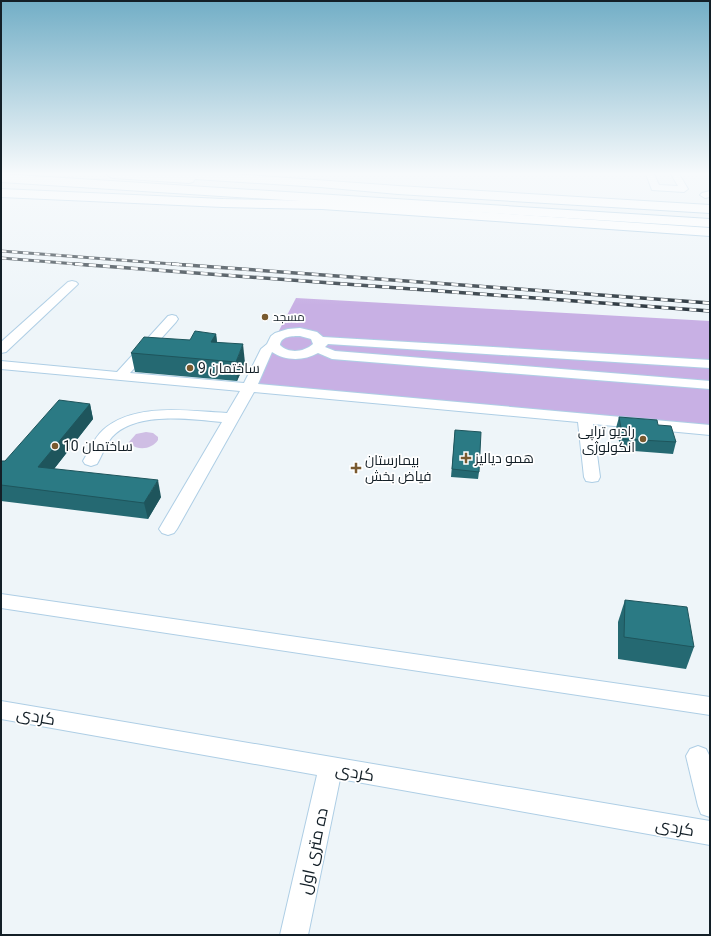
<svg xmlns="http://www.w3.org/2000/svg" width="711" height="936" font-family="Roboto,Cairo,sans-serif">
<rect width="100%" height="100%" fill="#eef5f9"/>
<path fill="#cfbee4" d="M 146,432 L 153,433 L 158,437 L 158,440 C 152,449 139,451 130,444 L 129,442 L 136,434 Z"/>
<path fill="#c8b0e4" d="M 296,298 L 710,321 L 710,430 L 249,388 Z"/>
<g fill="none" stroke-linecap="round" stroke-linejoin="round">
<defs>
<g id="minor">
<path d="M 646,174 L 654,174 L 659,185 L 678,186 L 671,174 L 679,174 L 688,189 L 684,192 L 652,190 Z"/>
<path d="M 710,191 L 710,197 L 705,198 L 700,195 L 702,193 Z"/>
<path d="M 72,281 L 76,282 L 78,284 L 76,286 L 6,352 L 1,353 L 1,342 L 68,282 Z"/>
<path d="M 172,315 L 176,316 L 178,319 L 176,322 L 130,373 L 244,383 L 261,349 L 267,344 L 271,336 L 275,333 L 288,329 L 300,328 L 317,332 L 323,337 L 710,360 L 710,368 L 328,344 L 325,347 L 335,351 L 710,381 L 710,389 L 332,359 L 318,353 C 304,361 285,361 272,352 L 258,384 L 710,425 L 710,435 L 593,424 L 600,477 L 598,481 L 592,482 L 586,481 L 584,477 L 578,422 L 254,392 L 177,529 L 174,533 L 168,535 L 162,533 L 159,529 L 222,422 C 190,419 136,411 112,437 C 105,445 102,456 97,464 L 91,466 L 85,464 L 83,461 C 89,451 94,438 103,430 C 134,402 189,411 227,413 L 240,391 L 1,369 L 1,361 L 117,372 L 168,316 ZM 300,336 L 311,339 L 313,344 C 304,352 289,354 280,345 C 281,336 292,336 300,336 Z"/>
<path d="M 1,594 L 710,697 L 710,715 L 1,608 Z"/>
<path d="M 1,701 L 710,821 L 710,845 L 340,779 L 308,935 L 280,935 L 317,775 L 1,719 Z"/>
<path d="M 698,746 L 706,749 L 710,757 L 710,817 L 701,814 L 698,806 L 686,756 L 690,749 Z"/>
</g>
<g id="primary">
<path d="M 107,174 L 233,174 L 398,186 L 710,205 L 710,213 L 398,194 L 320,187 L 195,179 L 193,182 L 189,183 L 113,178 L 109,176 Z"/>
<path d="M 1,189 L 223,199 L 322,201 L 710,228 L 710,236 L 322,209 L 223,207 L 1,197 Z"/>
</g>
<path id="trunk" d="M 1,174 L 710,219 L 710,227 L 1,182 Z"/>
</defs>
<use href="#minor" stroke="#aecee5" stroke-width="2"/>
<use href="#primary" stroke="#aecee5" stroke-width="2"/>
<use href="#trunk" stroke="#aecee5" stroke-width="2"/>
<use href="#minor" fill="#fff" fill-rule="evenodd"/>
<use href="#primary" fill="#fff" fill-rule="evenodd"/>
<use href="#trunk" fill="#fff" fill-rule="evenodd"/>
<defs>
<g id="rail-far1">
<path d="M 1,251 L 186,265"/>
<path d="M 1,258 L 89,265"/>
</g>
<g id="rail">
<path d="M 75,264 L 710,311"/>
<path d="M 172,264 L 710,303"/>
</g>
</defs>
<use href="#rail-far1" stroke="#313c44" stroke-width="3"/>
<use href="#rail" stroke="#313c44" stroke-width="3.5"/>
<use href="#rail-far1" stroke="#fff" stroke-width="2" stroke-dasharray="5.5" stroke-linecap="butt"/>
<use href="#rail" stroke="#fff" stroke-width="2.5" stroke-dasharray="7" stroke-linecap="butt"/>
</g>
<g fill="#256972">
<path d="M 216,334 L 217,342 L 245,363 L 237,381 L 135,372 L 131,353 Z"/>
<path d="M 90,404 L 93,419 L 54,469 L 161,497 L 148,519 L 1,501 L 1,461 L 5,461 Z"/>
<path d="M 619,417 L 658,425 L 676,442 L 673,454 L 621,450 L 616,428 Z"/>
<path d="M 455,430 L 479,472 L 478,479 L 451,477 Z"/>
<path d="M 625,600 L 694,647 L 686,669 L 618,659 L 618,622 Z"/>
</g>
<g fill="#1e555c">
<path d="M 216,334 L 218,353 L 213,361 L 211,342 Z"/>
<path d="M 243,344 L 245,363 L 237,381 L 236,362 Z"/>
<path d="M 90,404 L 93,419 L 43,483 L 38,467 Z"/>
<path d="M 158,480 L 161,497 L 148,519 L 144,503 Z"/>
</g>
<g fill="#2b7a84" stroke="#1e555c">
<path d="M 195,331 L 216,334 L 211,342 L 243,344 L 236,362 L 131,353 L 144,337 L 190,340 Z"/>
<path d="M 59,400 L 90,404 L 38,467 L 158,480 L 144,503 L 1,485 L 1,461 L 5,461 Z"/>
<path d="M 619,417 L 657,420 L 658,425 L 671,426 L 676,442 L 623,439 Z"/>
<path d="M 455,430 L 481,432 L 479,472 L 452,469 Z"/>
<path d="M 625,600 L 687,607 L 694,647 L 624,637 Z"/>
</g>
<linearGradient id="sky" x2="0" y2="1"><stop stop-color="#72aec6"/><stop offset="0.57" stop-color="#f7fafc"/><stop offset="1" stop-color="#f7fafc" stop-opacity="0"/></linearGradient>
<rect width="711" height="305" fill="url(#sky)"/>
<g fill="#795a2f" stroke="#fff" stroke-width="1.5">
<circle cx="265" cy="317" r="4"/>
<circle cx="190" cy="368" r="4"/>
<circle cx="643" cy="439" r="4"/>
<circle cx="55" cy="446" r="4"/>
<path d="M464 452h4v4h4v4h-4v4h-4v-4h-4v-4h4z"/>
<path d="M354 462h4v4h4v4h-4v4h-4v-4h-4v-4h4z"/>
</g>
<g text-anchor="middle" stroke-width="3.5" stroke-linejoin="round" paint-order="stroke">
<g font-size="12" fill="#131f27" stroke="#fff" text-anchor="start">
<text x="273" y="321">مسجد</text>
</g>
<g font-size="14" fill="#131f27" stroke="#fff" text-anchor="start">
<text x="198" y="373">ساختمان 9</text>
<text x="635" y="436" text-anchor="end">رادیو تراپی<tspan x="635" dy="16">انکولوژی</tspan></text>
<text x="63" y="451">ساختمان 10</text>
<text x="475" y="463">همو دیالیز</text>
<text x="365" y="465">بیمارستان<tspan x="365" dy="16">فیاض بخش</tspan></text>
</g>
<g font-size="17" fill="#131f27" stroke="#fff">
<text transform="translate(36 716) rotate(10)" y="6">کردی</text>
<text transform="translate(355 772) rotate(10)" y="6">کردی</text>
<text transform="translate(675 827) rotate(10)" y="6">کردی</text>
<text transform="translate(313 851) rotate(-78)" y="6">ده متری اول</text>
</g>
</g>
<rect width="711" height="936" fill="none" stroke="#131f27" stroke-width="4"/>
</svg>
